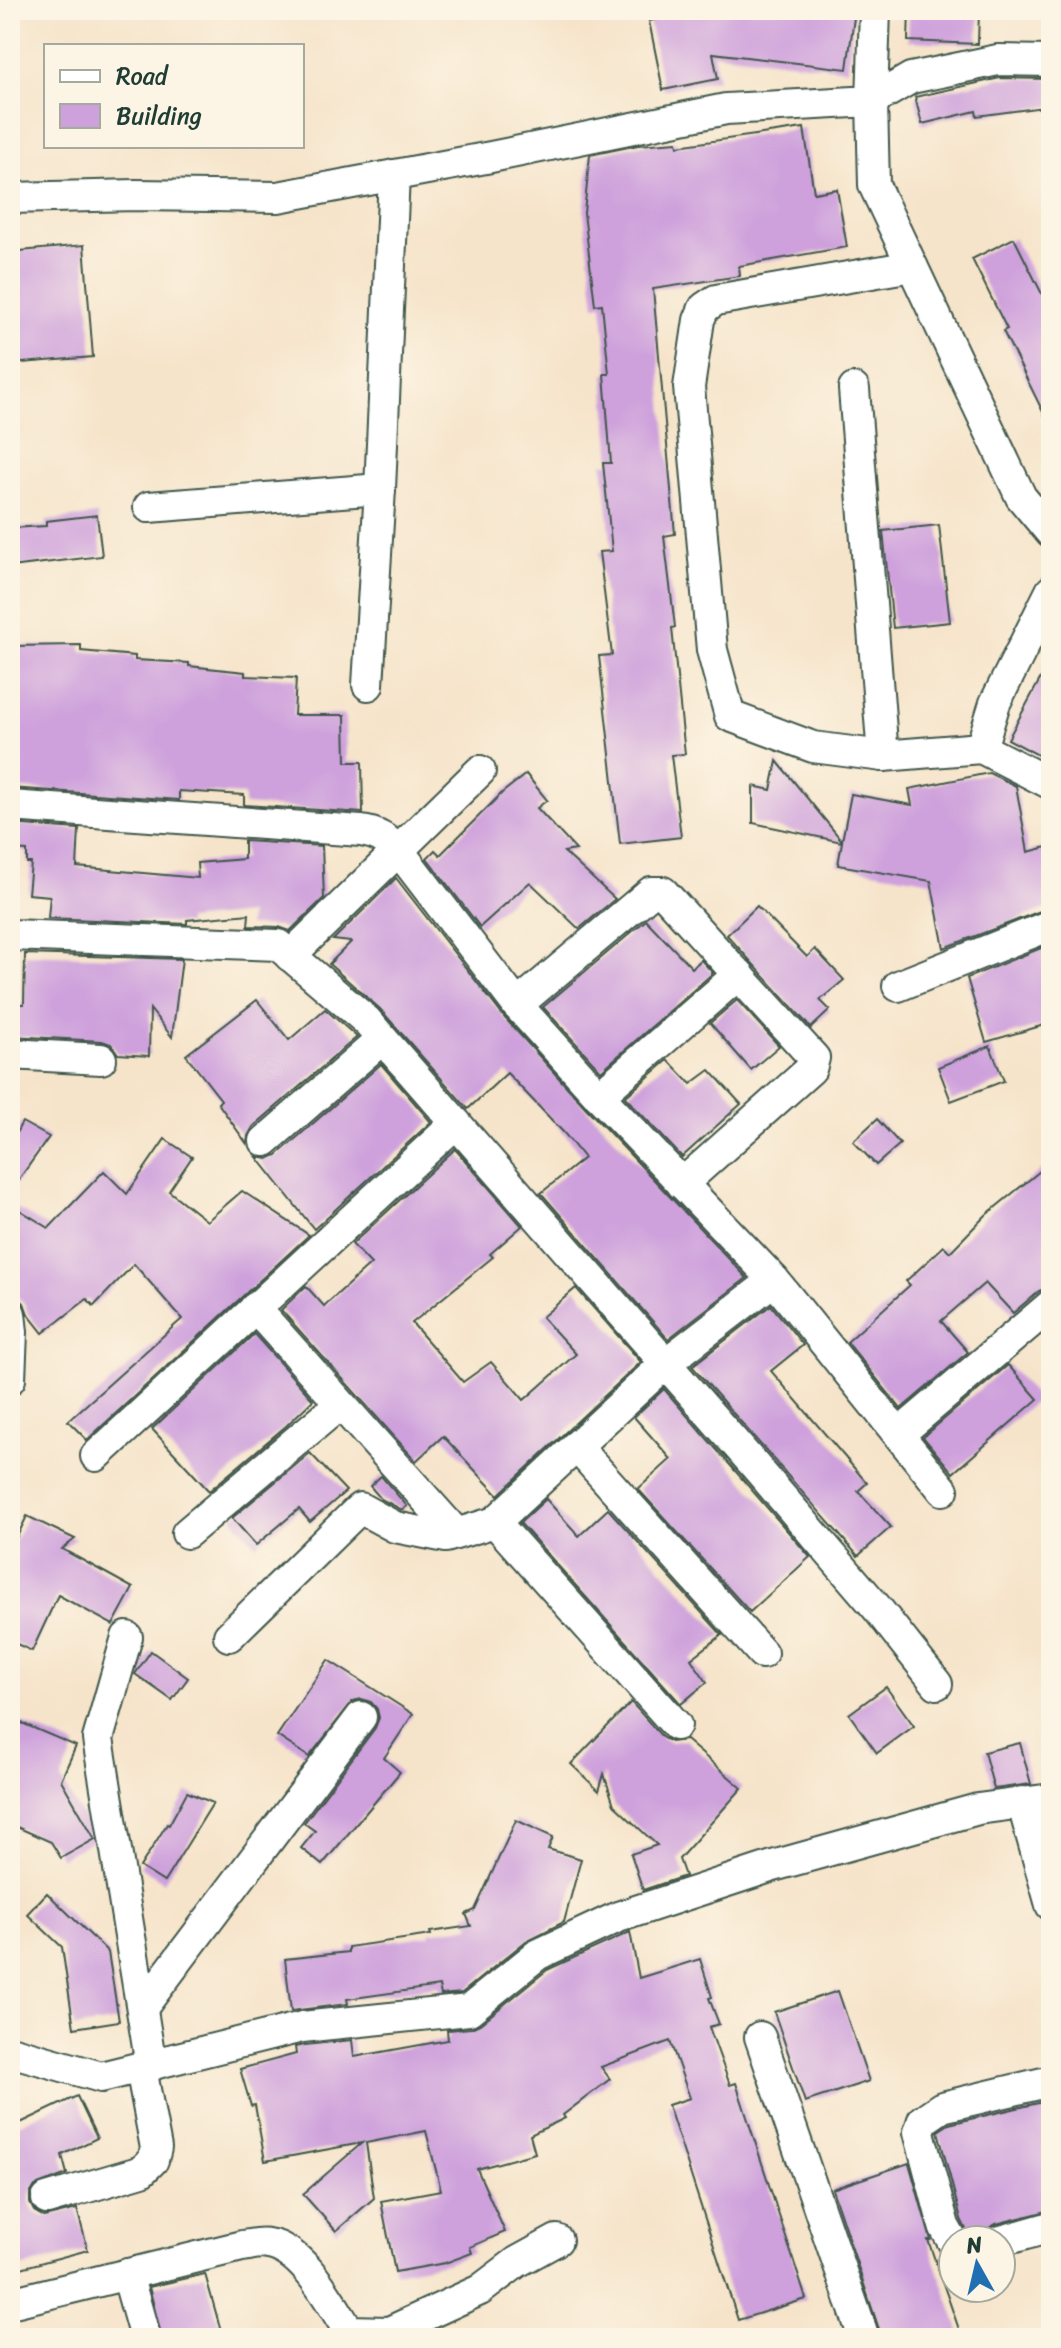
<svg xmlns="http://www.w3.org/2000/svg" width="1061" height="2348" font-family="Sriracha,sans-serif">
<rect width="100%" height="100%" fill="#fcf5e5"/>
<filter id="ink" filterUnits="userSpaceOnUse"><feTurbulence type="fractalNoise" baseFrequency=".0125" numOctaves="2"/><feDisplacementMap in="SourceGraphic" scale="16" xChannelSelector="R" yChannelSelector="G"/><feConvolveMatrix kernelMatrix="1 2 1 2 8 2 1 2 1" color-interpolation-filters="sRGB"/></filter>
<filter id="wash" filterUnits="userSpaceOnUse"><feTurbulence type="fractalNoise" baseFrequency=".006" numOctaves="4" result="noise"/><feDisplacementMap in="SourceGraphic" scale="32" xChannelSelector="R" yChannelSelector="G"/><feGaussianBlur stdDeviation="1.8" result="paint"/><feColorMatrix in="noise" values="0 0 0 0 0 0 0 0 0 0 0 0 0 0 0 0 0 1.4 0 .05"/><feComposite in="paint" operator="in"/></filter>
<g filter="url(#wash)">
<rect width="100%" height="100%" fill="#f6e4ca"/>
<g id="blocks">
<g fill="#cea0dc">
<path d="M 656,10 L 855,10 L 847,69 L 713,53 L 718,79 L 663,90 L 649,21 L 658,19 Z"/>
<path d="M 909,10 L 979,10 L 978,44 L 908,41 Z"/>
<path d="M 1000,78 L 1051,79 L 1051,106 L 977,116 L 976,111 L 922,124 L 915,97 Z"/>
<path d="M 804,128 L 814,193 L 837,189 L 847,247 L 739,266 L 740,276 L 653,289 L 675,534 L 664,536 L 675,627 L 672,628 L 685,754 L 671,755 L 681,837 L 620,844 L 599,656 L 612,655 L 599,552 L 612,551 L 603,463 L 611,463 L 604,374 L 609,374 L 602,304 L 595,305 L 584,213 L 590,155 L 638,145 L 677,142 L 678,146 Z"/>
<path d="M 1014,238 L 1051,312 L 1051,428 L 1003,331 L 1007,329 L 972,259 Z"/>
<path d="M 84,245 L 93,357 L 10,364 L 10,252 Z"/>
<path d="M 97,515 L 102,556 L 10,567 L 10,528 L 46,526 L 46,521 Z"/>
<path d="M 939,525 L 950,622 L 893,628 L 883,531 Z"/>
<path d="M 81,645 L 81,651 L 135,656 L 135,660 L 189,663 L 189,666 L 245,672 L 245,676 L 296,678 L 294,715 L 345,715 L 346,762 L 362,762 L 363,813 L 244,805 L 244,795 L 179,791 L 179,800 L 10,788 L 10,646 Z"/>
<path d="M 1051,659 L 1051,762 L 1008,739 Z"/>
<path d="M 777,761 L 842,841 L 851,794 L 912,805 L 909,789 L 989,773 L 1016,786 L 1028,852 L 1051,846 L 1051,907 L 944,948 L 931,881 L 838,865 L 842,842 L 753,823 L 753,786 L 771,790 Z"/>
<path d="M 526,774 L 547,800 L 537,808 L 576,850 L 564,852 L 615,899 L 579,929 L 530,882 L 480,927 L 427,858 L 435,850 L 440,855 L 503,792 Z"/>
<path d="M 10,824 L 79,829 L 77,867 L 198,878 L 197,863 L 244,859 L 244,841 L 322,846 L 324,898 L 290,931 L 279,927 L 248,926 L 249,914 L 187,920 L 187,924 L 48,918 L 50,896 L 28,894 L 31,863 L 27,863 L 27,851 L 10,850 Z"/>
<path d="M 396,878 L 504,1017 L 586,1108 L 747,1278 L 668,1339 L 541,1193 L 584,1158 L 564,1133 L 507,1073 L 468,1109 L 380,1009 L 329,964 L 351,942 L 333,940 Z"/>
<path d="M 757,906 L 807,957 L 815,949 L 844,980 L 820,1000 L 830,1010 L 811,1028 L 727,935 Z"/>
<path d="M 646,920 L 692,968 L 701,960 L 713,973 L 601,1071 L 543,1007 Z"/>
<path d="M 1051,944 L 1051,1023 L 986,1042 L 967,978 Z"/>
<path d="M 25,954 L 182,959 L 172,1037 L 150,1009 L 149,1056 L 118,1054 L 111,1044 L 102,1041 L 10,1036 L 10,1004 L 24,1004 Z"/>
<path d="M 257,1000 L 289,1040 L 325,1009 L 357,1037 L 253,1127 L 248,1136 L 247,1144 L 218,1103 L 221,1100 L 186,1055 Z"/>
<path d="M 737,1000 L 779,1046 L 751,1070 L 710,1023 Z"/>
<path d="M 990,1046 L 1004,1081 L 951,1101 L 938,1067 Z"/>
<path d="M 668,1060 L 691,1084 L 710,1070 L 741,1104 L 682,1157 L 625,1097 Z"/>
<path d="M 381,1064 L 431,1122 L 314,1229 L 257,1157 L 268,1159 L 277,1155 Z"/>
<path d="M 877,1119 L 900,1144 L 876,1165 L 853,1141 Z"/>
<path d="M 22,1122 L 49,1137 L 10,1192 L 10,1144 Z"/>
<path d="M 165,1139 L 192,1157 L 169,1191 L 207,1221 L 242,1191 L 309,1235 L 87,1440 L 68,1421 L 182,1319 L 134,1264 L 94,1306 L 87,1299 L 43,1333 L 28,1314 L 24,1303 L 10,1290 L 10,1204 L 49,1228 L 104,1171 L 127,1194 Z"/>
<path d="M 455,1149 L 522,1226 L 490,1254 L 493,1257 L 412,1323 L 463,1382 L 491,1362 L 524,1400 L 576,1354 L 542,1317 L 576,1288 L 641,1362 L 498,1495 L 443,1436 L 416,1461 L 281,1310 L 306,1286 L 324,1306 L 371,1264 L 352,1244 Z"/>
<path d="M 1051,1162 L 1051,1287 L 1039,1291 L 1013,1313 L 985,1283 L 941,1321 L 968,1352 L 901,1409 L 847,1342 L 910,1285 L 906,1281 L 944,1246 L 950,1252 L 986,1215 Z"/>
<path d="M 771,1305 L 803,1345 L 771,1371 L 867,1483 L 858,1491 L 891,1527 L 858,1556 L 692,1366 Z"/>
<path d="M 254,1334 L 313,1400 L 286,1426 L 209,1491 L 152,1429 Z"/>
<path d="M 1008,1365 L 1038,1399 L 953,1473 L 923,1437 Z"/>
<path d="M 664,1389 L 810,1557 L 750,1612 L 638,1489 L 671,1459 L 634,1417 Z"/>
<path d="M 310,1453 L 346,1491 L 310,1522 L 299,1509 L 256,1545 L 232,1518 Z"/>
<path d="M 381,1476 L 407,1506 L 402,1510 L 381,1499 L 370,1486 Z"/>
<path d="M 546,1499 L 579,1536 L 608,1509 L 722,1635 L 691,1659 L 707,1682 L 681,1704 L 520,1523 Z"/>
<path d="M 27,1516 L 75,1539 L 62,1549 L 133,1588 L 113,1625 L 58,1595 L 32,1651 L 10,1641 L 10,1551 Z"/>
<path d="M 151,1651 L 188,1678 L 172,1700 L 135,1674 Z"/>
<path d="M 328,1660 L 413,1714 L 384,1758 L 400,1772 L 322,1865 L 301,1848 L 315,1831 L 304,1823 L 375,1728 L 379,1718 L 377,1709 L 371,1702 L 362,1699 L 353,1701 L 309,1757 L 277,1736 Z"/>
<path d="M 886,1687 L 914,1726 L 877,1753 L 849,1714 Z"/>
<path d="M 631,1702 L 663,1738 L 671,1742 L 686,1740 L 742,1788 L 679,1859 L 685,1876 L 643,1890 L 631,1854 L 657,1845 L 614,1805 L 604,1774 L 599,1791 L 571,1764 Z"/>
<path d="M 10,1718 L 76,1746 L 61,1780 L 95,1839 L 61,1858 L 51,1842 L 10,1824 Z"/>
<path d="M 1020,1743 L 1031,1784 L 994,1789 L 984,1752 Z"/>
<path d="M 187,1792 L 213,1803 L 164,1882 L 140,1867 L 167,1824 L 169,1825 Z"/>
<path d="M 516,1820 L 553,1837 L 548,1849 L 581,1859 L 564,1922 L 526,1941 L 462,1993 L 441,1995 L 439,1986 L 347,1999 L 348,2004 L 291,2011 L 285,1959 L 348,1952 L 348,1947 L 431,1935 L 430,1932 L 471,1926 L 466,1914 L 475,1910 Z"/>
<path d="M 47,1893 L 108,1952 L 119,2021 L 74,2028 L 62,1947 L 27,1914 Z"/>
<path d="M 630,1932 L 639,1978 L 700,1959 L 712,1997 L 709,1998 L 719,2024 L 709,2027 L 730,2085 L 736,2083 L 806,2299 L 738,2320 L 668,2105 L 690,2098 L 670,2041 L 601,2067 L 610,2079 L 563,2115 L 565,2118 L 530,2135 L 535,2153 L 477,2169 L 505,2232 L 470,2247 L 472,2253 L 445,2263 L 395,2272 L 381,2201 L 441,2190 L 426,2131 L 366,2143 L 374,2198 L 336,2231 L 303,2194 L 362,2143 L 265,2161 L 255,2105 L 251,2106 L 240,2069 L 296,2054 L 295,2047 L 305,2045 L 352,2040 L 354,2057 L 448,2040 L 447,2030 L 471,2028 L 480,2024 L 547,1970 Z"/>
<path d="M 838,1991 L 869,2081 L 805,2102 L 774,2012 Z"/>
<path d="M 77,2096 L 97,2138 L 62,2155 L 67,2174 L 35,2186 L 30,2194 L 30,2203 L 34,2211 L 44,2217 L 77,2209 L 88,2250 L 10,2271 L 10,2128 Z"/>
<path d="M 1051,2100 L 1051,2210 L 996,2224 L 989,2228 L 984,2236 L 971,2240 L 961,2219 L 938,2131 L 949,2124 Z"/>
<path d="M 909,2163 L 931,2240 L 928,2240 L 962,2338 L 882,2338 L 832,2189 Z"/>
<path d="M 205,2274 L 223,2338 L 162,2338 L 149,2287 Z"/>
</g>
</g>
</g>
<g filter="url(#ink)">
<use href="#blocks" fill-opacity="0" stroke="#3f564a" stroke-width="2"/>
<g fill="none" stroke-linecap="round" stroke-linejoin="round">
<defs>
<g id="minor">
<path d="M 1051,61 L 998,60 L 911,78 L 872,101 L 874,185 L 1021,497 L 1051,533"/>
<path d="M 10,198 L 136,195 L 278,197 L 491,157 L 726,109 L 872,101 L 875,10"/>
<path d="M 912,266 L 716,300 L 704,308 L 699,320 L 689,387 L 712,650 L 730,716 L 813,747 L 883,756 L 981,748 L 1051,784"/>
<path d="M 854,389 L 883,756"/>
<path d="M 149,507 L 380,489"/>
<path d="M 368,685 L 380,489 L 394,175"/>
<path d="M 981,748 L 995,703 L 1051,591"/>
<path d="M 10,806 L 361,831 C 378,833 387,840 399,851 L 517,1005 L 599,1096 L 774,1280 L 943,1490"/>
<path d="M 10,935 L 278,945 L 367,1021 L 756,1467 L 877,1608 L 937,1684"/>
<path d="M 290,956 L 480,771"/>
<path d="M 898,986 L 1051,925"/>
<path d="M 517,1005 L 651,892 L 663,892 L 814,1058 L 811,1069 L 682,1184"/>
<path d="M 10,1054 L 101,1059"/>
<path d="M 599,1096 L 739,974"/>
<path d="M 265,1141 L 381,1040"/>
<path d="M 255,1308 L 456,1533"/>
<path d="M 10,1314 L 12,1332 L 10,1379"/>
<path d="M 899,1434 L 1051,1305"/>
<path d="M 576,1446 L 762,1653"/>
<path d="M 96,1456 L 456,1123"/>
<path d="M 187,1533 L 340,1404"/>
<path d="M 229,1636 L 360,1508 L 395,1527 L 446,1537 L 495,1522"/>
<path d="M 127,1637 L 98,1739 L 151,2066"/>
<path d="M 676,1725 L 495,1522 L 666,1363 L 774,1280"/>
<path d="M 1022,1802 L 1051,1905"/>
<path d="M 142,2008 L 361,1717"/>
<path d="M 760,2037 L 864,2338"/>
<path d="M 10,2051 L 101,2077 L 302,2027 L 469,2010 L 537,1955 L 618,1917 L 773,1866 L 978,1809 L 1051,1799"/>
<path d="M 47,2199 L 142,2171 L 153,2160 L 156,2148 L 141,2068"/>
<path d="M 1001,2241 L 1051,2227"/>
<path d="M 953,2242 L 944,2226 L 919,2132 L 923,2120 L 942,2107 L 1051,2081"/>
<path d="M 127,2274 L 145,2338"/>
<path d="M 10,2303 L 242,2246 C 250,2245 260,2242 268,2244 C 304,2249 331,2304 349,2331 L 389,2332 L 480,2290 L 517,2262 L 557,2240"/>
</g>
</defs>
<use href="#minor" stroke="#3f564a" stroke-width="34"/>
<use href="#minor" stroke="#fff" stroke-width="30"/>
</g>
</g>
<rect width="1061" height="2348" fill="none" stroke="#fcf5e5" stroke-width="40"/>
<rect x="44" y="44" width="260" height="104" fill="#fcf5e5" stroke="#a4ab9e" stroke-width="2"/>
<rect x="60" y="70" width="40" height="12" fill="#ffffff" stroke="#a4ab9e" stroke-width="2"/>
<text x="116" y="84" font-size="24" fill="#1f3d34">Road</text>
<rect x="60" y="104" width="40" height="24" fill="#cea0dc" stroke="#a4ab9e" stroke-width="2"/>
<text x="116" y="124" font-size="24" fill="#1f3d34">Building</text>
<g transform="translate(977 2264) rotate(352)"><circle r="38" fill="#fcf5e5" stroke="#a4ab9e" stroke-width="2"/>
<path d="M0-6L14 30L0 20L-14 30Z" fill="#1f6fb2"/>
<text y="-12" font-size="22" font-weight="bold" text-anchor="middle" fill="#1f3d34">N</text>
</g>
</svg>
